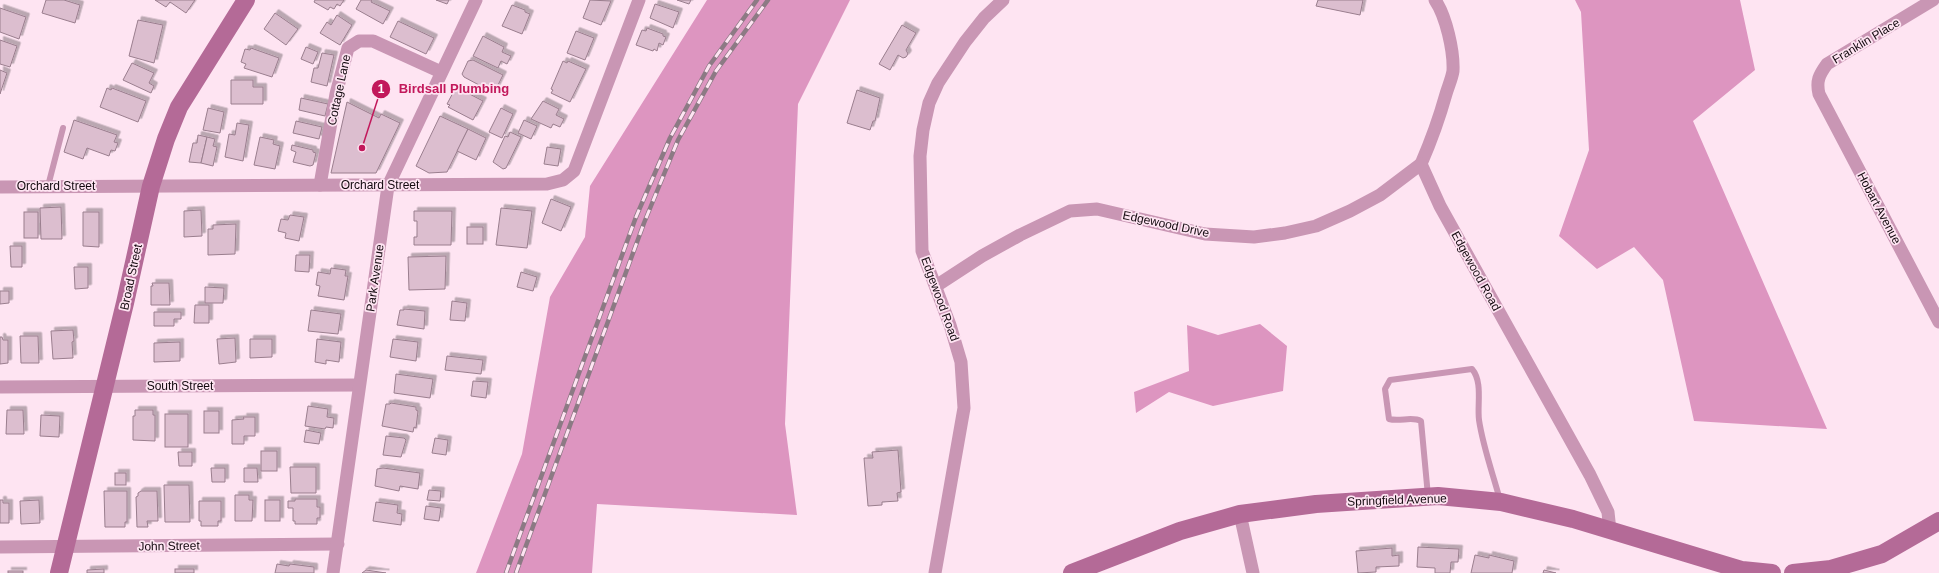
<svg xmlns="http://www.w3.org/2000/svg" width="1939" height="573" font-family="Arial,sans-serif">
<defs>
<filter id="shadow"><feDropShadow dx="3.5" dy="-3.5" stdDeviation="0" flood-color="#0004"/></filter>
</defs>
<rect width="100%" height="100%" fill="#fee4f2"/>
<g fill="#dd95c0">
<path d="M 707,0 L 850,0 L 798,104 L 785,424 L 797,515 L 597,504 L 592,573 L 476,573 L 522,454 L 550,297 L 585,237 L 590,186 Z"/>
<path d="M 1575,0 L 1740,0 L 1755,70 L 1693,121 L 1827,429 L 1694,421 L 1663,280 L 1634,247 L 1597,269 L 1559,236 L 1589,150 L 1581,12 Z"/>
<path d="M 1260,324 L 1287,346 L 1283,391 L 1213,406 L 1169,392 L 1136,413 L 1134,392 L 1189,371 L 1187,325 L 1218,335 Z"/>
</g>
<g fill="#dcbecf" stroke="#9a7e8e" filter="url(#shadow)">
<path d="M 46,0 L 64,0 L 80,5 L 75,23 L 42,13 Z"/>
<path d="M 155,0 L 195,0 L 186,13 L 170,2 L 166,7 Z"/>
<path d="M 315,0 L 344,0 L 340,6 L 337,4 L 334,9 L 330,7 L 328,10 L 314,2 Z"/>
<path d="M 361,0 L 372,0 L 371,2 L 390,11 L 383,24 L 356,9 Z"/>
<path d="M 436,0 L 449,0 L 447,4 Z"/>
<path d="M 590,0 L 611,1 L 601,25 L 583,18 Z"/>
<path d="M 677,0 L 691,0 L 689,4 Z"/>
<path d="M 1318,0 L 1363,0 L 1360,15 L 1316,6 Z"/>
<path d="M 655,4 L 679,12 L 673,28 L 650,18 Z"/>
<path d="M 512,5 L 525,10 L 525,12 L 530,14 L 522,34 L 502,26 Z"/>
<path d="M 0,8 L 26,17 L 19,39 L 0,32 Z"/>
<path d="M 275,13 L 298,29 L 286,45 L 264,29 Z"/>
<path d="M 337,15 L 352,25 L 340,45 L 320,33 L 327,22 L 331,25 Z"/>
<path d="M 138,20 L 163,25 L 154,63 L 129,56 Z"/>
<path d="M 398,21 L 434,38 L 426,54 L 390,37 Z"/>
<path d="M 902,25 L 916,33 L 906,50 L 908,54 L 906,57 L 903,58 L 898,55 L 890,70 L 879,64 Z"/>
<path d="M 647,28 L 663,34 L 663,36 L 666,37 L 663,45 L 659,43 L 657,51 L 654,49 L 653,51 L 636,45 L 642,30 L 646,31 Z"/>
<path d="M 576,31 L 594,38 L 585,60 L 567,53 Z"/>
<path d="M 483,36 L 504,47 L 502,52 L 511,56 L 507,64 L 501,61 L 498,68 L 473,56 Z"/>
<path d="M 0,40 L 17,46 L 10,67 L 0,64 Z"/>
<path d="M 306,47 L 318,52 L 313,64 L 301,59 Z"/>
<path d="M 251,48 L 279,58 L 272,77 L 244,68 L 246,64 L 241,62 L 245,49 L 250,50 Z"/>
<path d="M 322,53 L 334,55 L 327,86 L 311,82 L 314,68 L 318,68 Z"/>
<path d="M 473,60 L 503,75 L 494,93 L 464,77 L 462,74 L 468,61 Z"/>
<path d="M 563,61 L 567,63 L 568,61 L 586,69 L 570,102 L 551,93 L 553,90 L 551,89 Z"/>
<path d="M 132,63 L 154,73 L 149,83 L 154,86 L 151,93 L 123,80 Z"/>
<path d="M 0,70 L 7,73 L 0,94 Z"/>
<path d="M 231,80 L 253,80 L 253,87 L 263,87 L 263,104 L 231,104 Z"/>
<path d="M 456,87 L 483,101 L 473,120 L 448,107 L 450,105 L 447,104 Z"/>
<path d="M 107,88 L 111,90 L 112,88 L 146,101 L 138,122 L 100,107 Z"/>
<path d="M 857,90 L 880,98 L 875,121 L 873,121 L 870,130 L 847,123 Z"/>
<path d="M 301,98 L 328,104 L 325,116 L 299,110 Z"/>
<path d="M 543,101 L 559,109 L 556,115 L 564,119 L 560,127 L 553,124 L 551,128 L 531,119 Z"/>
<path d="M 347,102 L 379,118 L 381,114 L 400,123 L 376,173 L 331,173 Z"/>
<path d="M 208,108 L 224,112 L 220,133 L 203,130 Z"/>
<path d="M 501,108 L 513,114 L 502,138 L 489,132 Z"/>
<path d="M 440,116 L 468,129 L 447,172 L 429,173 L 416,166 Z"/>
<path d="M 74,120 L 117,135 L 114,142 L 118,143 L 115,151 L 111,150 L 109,156 L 87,148 L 83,159 L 64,152 Z"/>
<path d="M 524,120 L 537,126 L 531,139 L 518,133 Z"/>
<path d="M 296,121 L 322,127 L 319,139 L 293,133 Z"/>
<path d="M 237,123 L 249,125 L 243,161 L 225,157 L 229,134 L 235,135 Z"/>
<path d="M 468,129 L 486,138 L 476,160 L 457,151 Z"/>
<path d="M 510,132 L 521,137 L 506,168 L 503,169 L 493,162 L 505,136 L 508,137 Z"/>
<path d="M 198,135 L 207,137 L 201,163 L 189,162 L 193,143 L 197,143 Z"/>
<path d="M 207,137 L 215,139 L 213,146 L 217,147 L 213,166 L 201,163 Z"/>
<path d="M 260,137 L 274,140 L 273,144 L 280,146 L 275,169 L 254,165 Z"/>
<path d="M 292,145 L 313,150 L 313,152 L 316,153 L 313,165 L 310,166 L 293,162 L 296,152 L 291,150 Z"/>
<path d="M 547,147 L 561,149 L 558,166 L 544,164 Z"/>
<path d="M 551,199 L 571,207 L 561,231 L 542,223 Z"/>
<path d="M 61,207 L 62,239 L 41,239 L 40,208 Z"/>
<path d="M 501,208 L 532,211 L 527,248 L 496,245 Z"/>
<path d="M 201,210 L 202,236 L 184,237 L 184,211 Z"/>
<path d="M 414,211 L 452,211 L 451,245 L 414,245 L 414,237 L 417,237 L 417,221 L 414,221 Z"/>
<rect x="24" y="212" width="14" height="26"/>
<path d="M 83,212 L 99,212 L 99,247 L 83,246 Z"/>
<path d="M 290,215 L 304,217 L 299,241 L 285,238 L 286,233 L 278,231 L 281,219 L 288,220 Z"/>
<path d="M 236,224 L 235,254 L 208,255 L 208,229 L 213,229 L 213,225 Z"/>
<rect x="467" y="227" width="16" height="17"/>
<path d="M 10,246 L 22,246 L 22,267 L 11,267 Z"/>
<path d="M 296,255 L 310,255 L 309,272 L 295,271 Z"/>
<path d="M 446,256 L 445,289 L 409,290 L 408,257 Z"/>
<path d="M 74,267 L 88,267 L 88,288 L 75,289 Z"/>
<path d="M 331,268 L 346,270 L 345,276 L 348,276 L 344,300 L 318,296 L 320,286 L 316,285 L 318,272 L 330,274 Z"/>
<path d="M 521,272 L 537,277 L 533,291 L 517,287 Z"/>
<path d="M 152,283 L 169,283 L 170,305 L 151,305 L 151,286 L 153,286 Z"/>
<path d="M 205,287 L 224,288 L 223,303 L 205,303 Z"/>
<path d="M 0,291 L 9,291 L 9,303 L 0,304 Z"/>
<path d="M 452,301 L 467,303 L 465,321 L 450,320 Z"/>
<path d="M 195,305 L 209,305 L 209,323 L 194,323 Z"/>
<path d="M 404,309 L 425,311 L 424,329 L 397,325 L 400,310 L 404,310 Z"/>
<path d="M 311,310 L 341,314 L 338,334 L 308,331 Z"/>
<path d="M 154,312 L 181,312 L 181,319 L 174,319 L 174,326 L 154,326 Z"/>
<path d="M 73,330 L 74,341 L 72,342 L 73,358 L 53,359 L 51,331 Z"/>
<path d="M 20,336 L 38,336 L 39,363 L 21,363 Z"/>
<path d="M 0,337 L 2,337 L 3,340 L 8,340 L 8,363 L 0,364 Z"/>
<path d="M 235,338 L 236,362 L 219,364 L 217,339 Z"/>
<path d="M 250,339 L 272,339 L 272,357 L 250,358 Z"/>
<path d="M 317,339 L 341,342 L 339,362 L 326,360 L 326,364 L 315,362 Z"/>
<path d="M 393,339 L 418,342 L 416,361 L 390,357 Z"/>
<path d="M 180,342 L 180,361 L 154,362 L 154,343 Z"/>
<path d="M 447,356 L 483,360 L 481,374 L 445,370 Z"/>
<path d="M 396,374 L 433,379 L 430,398 L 394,393 Z"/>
<path d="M 473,381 L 488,382 L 486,398 L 471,396 Z"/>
<path d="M 391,403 L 416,407 L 416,410 L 418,411 L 416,428 L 414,427 L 413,432 L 382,426 L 386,404 L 390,404 Z"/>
<path d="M 308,406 L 328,409 L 327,417 L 334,418 L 333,428 L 326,427 L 325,429 L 305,426 Z"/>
<path d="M 7,410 L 23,410 L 24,434 L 6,434 Z"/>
<path d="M 135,410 L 153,410 L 153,415 L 155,415 L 155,441 L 133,440 L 133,416 L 135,416 Z"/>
<rect x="204" y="411" width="15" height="22"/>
<rect x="165" y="414" width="23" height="33"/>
<path d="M 41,415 L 60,416 L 59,437 L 40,436 Z"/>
<path d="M 243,417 L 255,417 L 255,436 L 244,436 L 244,444 L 232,444 L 232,420 L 244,419 Z"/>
<path d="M 306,430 L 321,433 L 319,444 L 304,442 Z"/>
<path d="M 386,436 L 404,438 L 406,440 L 401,457 L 383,455 Z"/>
<path d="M 435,438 L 448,440 L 446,455 L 432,453 Z"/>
<path d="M 898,450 L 901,492 L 897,493 L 898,501 L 882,502 L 882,505 L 868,506 L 864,458 L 873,458 L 872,452 Z"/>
<rect x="261" y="451" width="16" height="20"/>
<path d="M 178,452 L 192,452 L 192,466 L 179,466 Z"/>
<path d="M 290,467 L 316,467 L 316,493 L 291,493 Z"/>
<path d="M 211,468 L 225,468 L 225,482 L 212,482 Z"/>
<path d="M 244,468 L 257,468 L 258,482 L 244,482 Z"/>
<path d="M 383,468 L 420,473 L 418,489 L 400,486 L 399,491 L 375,486 L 377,469 Z"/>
<rect x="115" y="473" width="11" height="12"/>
<path d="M 164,485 L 189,485 L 190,522 L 165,522 Z"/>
<path d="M 429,490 L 441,491 L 440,501 L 427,500 Z"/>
<path d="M 104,491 L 127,491 L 127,522 L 125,522 L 125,527 L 105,527 Z"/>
<path d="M 141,491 L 157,491 L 158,521 L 147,521 L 148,527 L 137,527 L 136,497 L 138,496 L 138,493 Z"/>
<path d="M 235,495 L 249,495 L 249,500 L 253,500 L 252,521 L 235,521 Z"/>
<path d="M 295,499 L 317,499 L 317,507 L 320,507 L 320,518 L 317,518 L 317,524 L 295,524 L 295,521 L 293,521 L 293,508 L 288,508 L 288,501 L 295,501 Z"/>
<path d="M 0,500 L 3,500 L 3,503 L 9,503 L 9,523 L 0,523 Z"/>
<path d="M 39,500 L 40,523 L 21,524 L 20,501 Z"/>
<rect x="265" y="500" width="15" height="21"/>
<path d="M 199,501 L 221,501 L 221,521 L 218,521 L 218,526 L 201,526 L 201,521 L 199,521 Z"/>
<path d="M 376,502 L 398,505 L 397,513 L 402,514 L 401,525 L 373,521 Z"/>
<path d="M 426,506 L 441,508 L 439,521 L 424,519 Z"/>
<path d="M 1418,547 L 1459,549 L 1458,562 L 1451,562 L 1450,573 L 1435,573 L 1435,568 L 1417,567 Z"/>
<path d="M 1392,548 L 1392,556 L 1399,555 L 1399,566 L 1376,567 L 1376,572 L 1358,573 L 1356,551 Z"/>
<path d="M 1475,555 L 1489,558 L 1489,555 L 1514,561 L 1512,573 L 1471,573 Z"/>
<path d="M 277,564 L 289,566 L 290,564 L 314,567 L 314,573 L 275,573 Z"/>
<path d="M 104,569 L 104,573 L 87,573 L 87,570 Z"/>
<rect x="175" y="569" width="19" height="4"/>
<path d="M 366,570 L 386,573 L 362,573 Z"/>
<path d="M 1544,570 L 1556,573 L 1543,573 Z"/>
<rect x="8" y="571" width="15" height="2"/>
</g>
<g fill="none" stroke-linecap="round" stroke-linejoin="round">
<g stroke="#c996b4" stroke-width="6">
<path d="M 48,186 L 63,128"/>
<path d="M 1428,496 L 1421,421 C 1412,416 1400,422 1389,419 L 1385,389 L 1390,380 L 1472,369 C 1483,382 1477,404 1479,420 C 1483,447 1493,474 1500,500"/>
</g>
<g stroke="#c996b4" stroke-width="13">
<path d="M 1435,0 C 1446,16 1454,51 1453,71 C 1452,78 1448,87 1446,94 C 1439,119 1431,141 1421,164 L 1440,206 L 1590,475 L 1608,512 L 1610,531"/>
<path d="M 1933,0 L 1827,64 C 1819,75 1816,81 1819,94 L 1939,322"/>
<path d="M 320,185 L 336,94 L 348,48 L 359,41 L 373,41 L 441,72"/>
<path d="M 0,187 L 547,184 L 563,180 L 574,171 L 639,0"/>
<path d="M 936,286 L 982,256 L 1020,235 L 1070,211 L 1097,209 L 1205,234 L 1254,237 L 1285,233 L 1316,226 L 1350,211 L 1380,195 L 1421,164"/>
<path d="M 0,387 L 359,385"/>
<path d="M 1240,514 L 1253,573"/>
<path d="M 0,547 L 338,544"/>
<path d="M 333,573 L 388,186 L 476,0"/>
<path d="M 935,573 L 964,408 L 961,362 L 950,325 L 922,251 L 920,156 L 923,130 L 929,103 L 938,83 L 965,42 L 984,18 L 1003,0"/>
</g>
<g stroke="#b46a97" stroke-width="18">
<path d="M 59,573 L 125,303 L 151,186 L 166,139 L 179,107 L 246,0"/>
<path d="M 1072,573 L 1180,531 L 1240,514 L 1316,504 L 1438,496 L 1501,502 L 1573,519 L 1742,570 L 1772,573"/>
<path d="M 1793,573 L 1831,569 L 1882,554 L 1939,521"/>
</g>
<defs>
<g id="rail">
<path d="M 506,573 L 636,217 L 670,138 L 709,66 L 757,0"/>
<path d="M 516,573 L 644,223 L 678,140 L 716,71 L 768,0"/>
</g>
</defs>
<use href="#rail" stroke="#8c7a84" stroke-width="4.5"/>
<use href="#rail" stroke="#fee4f2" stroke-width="3" stroke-dasharray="9" stroke-linecap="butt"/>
</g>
<g text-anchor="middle" stroke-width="3.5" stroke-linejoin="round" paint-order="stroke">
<g font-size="12" fill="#12090e" stroke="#fee4f2">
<text transform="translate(1866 41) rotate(-31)" y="4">Franklin Place</text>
<text transform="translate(339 90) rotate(-78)" y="4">Cottage Lane</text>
<text x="380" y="189">Orchard Street</text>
<text x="56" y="190">Orchard Street</text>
<text transform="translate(1879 208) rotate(62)" y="4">Hobart Avenue</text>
<text transform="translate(1166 224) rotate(12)" y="4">Edgewood Drive</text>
<text transform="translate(1476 271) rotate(61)" y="4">Edgewood Road</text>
<text transform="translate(131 277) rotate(-78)" y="4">Broad Street</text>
<text transform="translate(375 278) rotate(-82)" y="4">Park Avenue</text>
<text transform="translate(940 299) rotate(70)" y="4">Edgewood Road</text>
<text x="180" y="390">South Street</text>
<text transform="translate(1397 500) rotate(-2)" y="4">Springfield Avenue</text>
<text transform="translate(169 546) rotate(-1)" y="4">John Street</text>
</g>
</g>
<path fill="none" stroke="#c2185b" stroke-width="1.5" d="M362 148L381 89"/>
<g fill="#c2185b" stroke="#fee4f2" stroke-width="1.5">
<circle cx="362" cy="148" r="4"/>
<circle cx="381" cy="89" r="10"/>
</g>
<g font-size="12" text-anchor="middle" font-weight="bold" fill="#fff">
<text x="381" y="93">1</text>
</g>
<g font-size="13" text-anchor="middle" font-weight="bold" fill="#c2185b" stroke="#fee4f2" stroke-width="3.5" stroke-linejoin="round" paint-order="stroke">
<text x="454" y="93">Birdsall Plumbing</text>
</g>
</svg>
